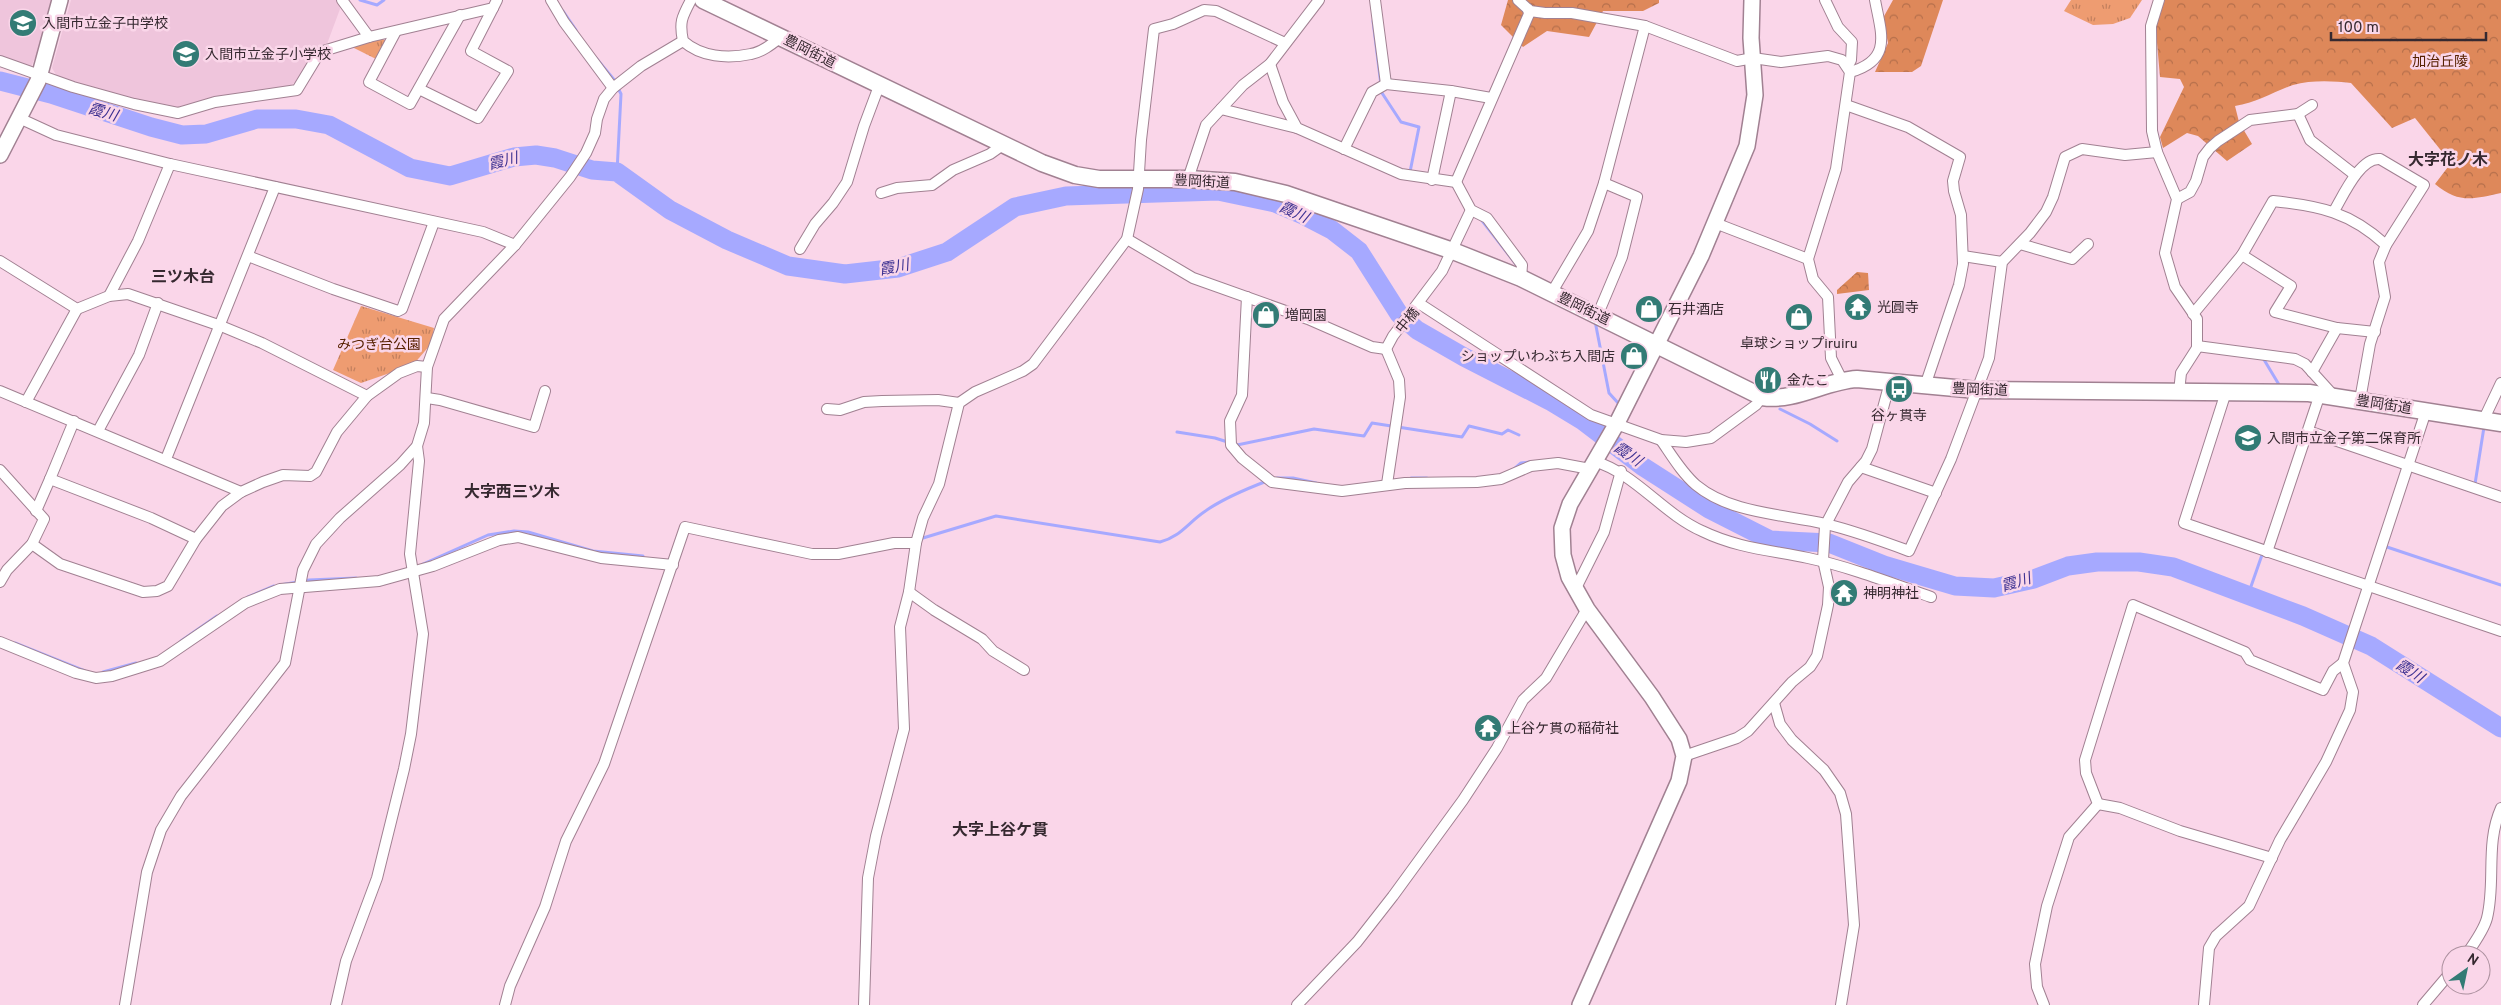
<svg xmlns="http://www.w3.org/2000/svg" width="2501" height="1005" font-family="Overpass,'Noto Sans JP',sans-serif">
<defs>
<pattern id="grass-tufts" width="24" height="20" patternUnits="userSpaceOnUse" patternTransform="scale(1.25)"><rect width="24" height="20" fill="#ee9c71"/><path d="M3 7l-1-3M5 7V3M7 7l1-3M15 17l-1-3M17 17v-4M19 17l1-3" fill="none" stroke="#c27f5d"/></pattern>
<pattern id="forest-crowns" width="20" height="18" patternUnits="userSpaceOnUse" patternTransform="scale(1.25)"><rect width="20" height="18" fill="#de885a"/><path d="M2 6a3 3 0 1 1 6 0M12 15a3 3 0 1 1 6 0" fill="none" stroke="#b56f4b"/></pattern>
</defs>
<rect width="100%" height="100%" fill="#fad6e9"/>
<g fill="#efc5dc">
<path d="M 0,0 L 53,0 L 40,46 L 31,67 L 0,57 Z"/>
<path d="M 71,0 L 338,0 L 340,9 L 327,44 L 321,48 L 299,80 L 286,88 L 178,109 L 118,96 L 58,78 L 52,68 Z"/>
</g>
<g fill="url(#grass-tufts)">
<path d="M 2071,0 L 2142,0 L 2130,18 L 2113,24 L 2093,25 L 2064,11 Z"/>
<path d="M 382,39 L 387,41 L 378,60 L 352,47 Z"/>
<path d="M 361,306 L 434,328 L 431,344 L 413,365 L 361,383 L 333,370 Z"/>
</g>
<g fill="url(#forest-crowns)">
<path d="M 1508,0 L 1659,0 L 1659,3 L 1643,11 L 1603,11 L 1589,37 L 1547,31 L 1523,47 L 1501,25 Z"/>
<path d="M 1893,0 L 1943,0 L 1921,66 L 1912,72 L 1875,72 L 1888,43 L 1883,18 Z"/>
<path d="M 2165,0 L 2501,0 L 2501,193 C 2473,199 2459,204 2435,184 L 2451,163 L 2415,118 L 2392,128 L 2351,83 C 2333,81 2311,80 2293,85 C 2273,92 2256,103 2235,106 L 2239,122 L 2252,144 L 2227,161 L 2198,136 L 2187,133 L 2163,148 L 2160,137 L 2184,87 L 2180,79 L 2160,77 L 2155,20 Z"/>
<path d="M 1857,272 L 1868,273 L 1869,290 L 1837,294 L 1837,290 Z"/>
</g>
<g fill="none" stroke-linecap="round" stroke-linejoin="round">
<g stroke="#a6a9ff" stroke-width="3">
<path d="M 360,0 L 377,5 L 384,0"/>
<path d="M 563,11 L 576,30"/>
<path d="M 1373,21 L 1382,93 L 1401,122 L 1419,127 L 1410,172"/>
<path d="M 596,58 L 616,82"/>
<path d="M 617,172 L 621,94 L 618,88"/>
<path d="M 1480,218 L 1519,268"/>
<path d="M 1595,321 L 1609,393 L 1619,404"/>
<path d="M 2263,358 L 2281,388"/>
<path d="M 1780,409 L 1810,424 L 1837,441"/>
<path d="M 1177,432 L 1215,438 L 1237,445 L 1314,429 L 1364,436 L 1372,423 L 1462,437 L 1469,426 L 1502,434 L 1508,430 L 1519,435"/>
<path d="M 1514,469 L 1521,463 L 1530,462"/>
<path d="M 1277,478 L 1293,478 L 1316,483"/>
<path d="M 1411,478 L 1427,478"/>
<path d="M 2475,484 L 2484,427"/>
<path d="M 923,538 L 996,516 L 1160,542 C 1180,537 1188,523 1204,512 C 1222,499 1246,489 1267,481"/>
<path d="M 2384,546 L 2501,585"/>
<path d="M 423,564 L 488,535 L 514,531 L 528,532 L 593,551 L 643,556"/>
<path d="M 280,585 L 309,580 L 356,578"/>
<path d="M 2248,595 L 2263,552"/>
<path d="M 248,597 L 274,586"/>
<path d="M 181,641 L 217,616"/>
<path d="M 15,643 L 85,671"/>
<path d="M 103,672 L 136,663"/>
</g>
<path stroke="#a6a9ff" stroke-width="19" d="M 0,81 L 51,94 L 151,127 L 182,135 L 206,134 L 257,119 L 296,119 L 329,125 L 410,168 L 450,176 L 514,157 L 536,155 L 555,158 L 592,170 L 617,172 L 670,210 L 727,240 L 788,266 L 845,274 L 898,268 L 947,252 L 1015,207 L 1066,196 L 1218,191 L 1275,203 L 1303,215 L 1332,230 L 1359,251 L 1399,314 L 1417,330 L 1464,357 L 1550,401 L 1583,421 L 1642,466 L 1709,509 L 1770,540 L 1829,543 L 1884,565 L 1955,586 L 1994,588 L 2034,579 L 2068,566 L 2097,562 L 2139,562 L 2173,567 L 2303,616 L 2371,646 L 2501,728"/>
<defs>
<g id="street">
<path d="M 342,0 L 369,37"/>
<path d="M 551,0 L 564,22 L 613,88"/>
<path d="M 691,0 C 682,17 679,22 683,41 C 701,57 727,59 751,54 C 762,52 772,44 781,37"/>
<path d="M 1375,0 L 1386,84"/>
<path d="M 1518,0 L 1530,11 L 1545,13 L 1572,13 L 1645,26 L 1737,61 L 1753,58 L 1781,62 L 1828,56 L 1842,60 L 1850,72 L 1836,169 L 1808,259 L 1813,279 L 1828,297 L 1831,358 L 1842,380"/>
<path d="M 1825,0 L 1838,27 L 1852,42 L 1851,60 L 1848,66"/>
<path d="M 2159,0 L 2151,26 L 2152,131 L 2157,152 L 2177,199 L 2165,253 L 2175,287 L 2197,319 L 2197,348 L 2181,373 L 2179,392"/>
<path d="M 395,33 L 369,82 L 410,104 L 460,15"/>
<path d="M 0,61 L 73,87 L 134,104 L 178,113 L 215,102 L 297,90 L 320,52 L 369,37 L 493,8 L 497,0"/>
<path d="M 1270,64 L 1283,102 L 1297,128 L 1401,174 L 1456,182"/>
<path d="M 1850,72 C 1893,60 1881,33 1875,0"/>
<path d="M 419,89 L 478,118 L 508,71 L 471,51 L 493,8"/>
<path d="M 1846,105 L 1908,127 L 1960,157 L 1953,181 L 1954,191 L 1961,215 L 1963,264 L 1959,285 L 1925,386"/>
<path d="M 1221,109 L 1297,128"/>
<path d="M 2298,114 L 2310,140 L 2355,175"/>
<path d="M 19,118 L 56,135 L 170,164 L 483,232 L 515,245"/>
<path d="M 1344,149 L 1372,92 L 1386,84 L 1451,91 L 1491,98"/>
<path d="M 1188,179 L 1206,125 L 1243,85 L 1270,64 L 1319,0"/>
<path d="M 1432,180 L 1451,91"/>
<path d="M 1456,182 L 1529,14 L 1528,9"/>
<path d="M 1456,182 L 1471,210 L 1487,218 L 1522,265 L 1521,278"/>
<path d="M 881,193 L 897,188 L 932,185 L 953,170 L 990,154 L 1004,144"/>
<path d="M 2177,199 L 2190,192 L 2196,181 L 2203,157 L 2210,148 L 2218,141 L 2250,120 L 2298,114 L 2312,105"/>
<path d="M 2334,211 C 2343,196 2360,157 2380,159 L 2424,185 L 2386,245 L 2379,262 L 2385,297 L 2370,344 L 2360,400"/>
<path d="M 1715,223 L 1808,259"/>
<path d="M 1127,239 L 1193,278 L 1308,319 L 1372,347 L 1386,349"/>
<path d="M 2020,244 L 2072,259 L 2088,244"/>
<path d="M 800,249 L 815,224 L 833,203 L 847,182 L 864,126 L 879,86"/>
<path d="M 2242,255 L 2291,286 L 2275,312 L 2337,328 L 2375,332"/>
<path d="M 248,256 L 333,289 L 398,311 L 402,309 L 434,222"/>
<path d="M 1963,256 L 2002,262"/>
<path d="M 0,261 L 77,309 L 109,296 L 128,294 L 221,326 L 262,343 L 367,396"/>
<path d="M 1552,292 L 1588,231 L 1604,183 L 1645,26"/>
<path d="M 109,296 L 138,241 L 170,164"/>
<path d="M 1247,297 L 1242,395 L 1230,421 L 1231,445 L 1242,458 L 1272,482 L 1342,491 L 1405,483 L 1477,482 L 1501,479 L 1531,466 L 1558,463 L 1590,469"/>
<path d="M 1420,304 L 1591,415 L 1661,440 L 1686,442 L 1711,438 L 1756,405 L 1762,397"/>
<path d="M 1598,314 L 1622,257 L 1637,197 L 1604,183"/>
<path d="M 2193,314 L 2242,255 L 2273,201 C 2320,206 2350,212 2386,245"/>
<path d="M 2197,346 L 2295,359 L 2305,364 L 2334,396"/>
<path d="M 1386,349 L 1393,336 L 1442,271 L 1471,210"/>
<path d="M 1386,349 L 1399,380 L 1400,397 L 1387,484"/>
<path d="M 2312,372 L 2337,328"/>
<path d="M 0,391 L 241,492"/>
<path d="M 2226,392 L 2184,523 L 2501,631"/>
<path d="M 427,398 L 440,400 L 534,427 L 545,391"/>
<path d="M 26,402 L 77,309"/>
<path d="M 827,409 L 840,410 L 864,402 L 882,401 L 938,400 L 959,403"/>
<path d="M 74,421 L 50,479 L 151,518 L 196,539"/>
<path d="M 2483,421 L 2501,383"/>
<path d="M 98,431 L 139,355 L 158,303"/>
<path d="M 2308,431 L 2501,497"/>
<path d="M 1661,440 C 1672,456 1682,473 1696,485 C 1731,514 1784,514 1826,524 C 1855,531 1882,541 1909,551 L 1951,459 L 1989,358 L 2002,262 L 2030,233 L 2046,212 L 2053,197 L 2065,157 L 2082,149 L 2125,155 L 2157,152"/>
<path d="M 166,459 L 275,187"/>
<path d="M 1594,461 C 1636,474 1662,513 1702,531 C 1737,548 1770,550 1808,558 C 1850,567 1891,583 1931,597"/>
<path d="M 1861,467 L 1936,493"/>
<path d="M 0,470 L 44,519 L 32,544 L 7,570 L 0,582"/>
<path d="M 36,511 L 50,479"/>
<path d="M 32,544 L 60,564 L 143,592 L 157,591 L 168,586 L 196,539 L 222,506 L 241,492 L 263,482 L 283,475 L 310,476 L 316,472 L 337,432 L 367,396 L 399,373 L 417,366 L 427,367"/>
<path d="M 2267,552 L 2320,394"/>
<path d="M 1576,588 L 1604,532 L 1621,471"/>
<path d="M 909,592 L 934,610 L 982,639 L 993,651 L 1024,670"/>
<path d="M 0,642 L 76,673 L 96,678 L 112,676 L 160,661 L 245,603 L 280,589 L 379,581 L 433,566 L 499,540 L 518,537 L 601,558 L 673,565"/>
<path d="M 1774,703 L 1780,724 L 1792,740 L 1824,770 L 1840,793 L 1846,814 L 1854,925 L 1841,1005"/>
<path d="M 1684,756 L 1737,738 L 1748,731 L 1792,682 L 1810,667 L 1817,656 L 1828,605 L 1829,587 L 1823,560 L 1825,526 L 1848,482 L 1866,461 L 1872,449 L 1890,382"/>
<path d="M 2098,804 L 2120,808 L 2180,831 L 2272,858"/>
<path d="M 2466,955 C 2473,945 2484,930 2487,918 C 2496,882 2485,844 2501,808"/>
<path d="M 125,1005 L 147,872 L 161,830 L 181,796 L 285,663 L 303,570 L 316,544 L 340,518 L 400,465 L 417,446 L 424,423 L 427,367 L 444,319 L 515,245 L 570,177 L 586,153 L 595,133 L 597,119 L 604,99 L 613,88 L 641,66 L 683,41"/>
<path d="M 336,1005 L 346,961 L 377,878 L 404,769 L 411,734 L 423,634 L 410,554 L 419,461 L 417,446"/>
<path d="M 505,1005 L 510,986 L 545,907 L 566,841 L 604,764 L 685,527 L 812,554 L 838,554 L 894,543 L 916,543"/>
<path d="M 864,1005 L 868,878 L 876,836 L 904,729 L 900,627 L 909,592 L 916,543 L 923,518 L 939,484 L 959,403 L 975,392 L 1023,371 L 1033,364 L 1127,239 L 1138,189 L 1141,140 L 1154,29 L 1173,24 L 1204,10 L 1216,11 L 1285,43"/>
<path d="M 1297,1005 L 1357,942 L 1393,896 L 1463,800 L 1497,748 L 1523,700 L 1546,678 L 1587,609"/>
<path d="M 2044,1005 L 2037,987 L 2035,964 L 2047,906 L 2069,837 L 2098,804 L 2086,773 L 2085,760 L 2133,605 L 2245,652 L 2250,660 L 2323,690 L 2333,671 L 2343,663"/>
<path d="M 2204,1005 L 2209,948 L 2216,936 L 2249,906 L 2280,840 L 2326,762 L 2350,710 L 2353,692 L 2343,663 L 2426,411"/>
<path d="M 2423,1005 L 2451,972"/>
</g>
<g id="secondary">
<path d="M 0,155 L 38,81 L 60,0"/>
<path d="M 1580,1005 L 1679,781 L 1684,756 L 1679,739 L 1652,697 L 1587,609 L 1569,577 L 1563,555 L 1562,528 L 1570,504 L 1617,423 L 1701,256 L 1747,146 L 1755,95 L 1751,38 L 1752,0"/>
</g>
<path id="primary" d="M 703,0 L 1042,163 L 1075,175 L 1099,179 L 1188,179 L 1235,182 L 1286,194 L 1453,251 L 1521,278 L 1762,397 C 1796,402 1824,381 1857,379 L 1977,390 L 2309,393 L 2501,423"/>
</defs>
<use href="#street" stroke="#a18192" stroke-width="12"/>
<use href="#secondary" stroke="#a18192" stroke-width="18"/>
<use href="#primary" stroke="#a18192" stroke-width="19"/>
<use href="#street" stroke="#fff" stroke-width="10"/>
<use href="#secondary" stroke="#fff" stroke-width="15"/>
<use href="#primary" stroke="#fff" stroke-width="16"/>
</g>
<defs>
<symbol id="school-disc" viewBox="-11 -11 22 22"><circle r="9.5" fill="#337b75" stroke="#fad6e9"/><path d="M0-5L7-2L0 1L-7-2ZM-4 1L0 2.5L4 1V4Q0 6-4 4Z" fill="#fff"/></symbol>
<symbol id="temple-disc" viewBox="-11 -11 22 22"><circle r="9.5" fill="#337b75" stroke="#fad6e9"/><path d="M0-6L5-2H3V0L6.5 2.5H4V6H1.5V3h-3V6H-4V2.5H-6.5L-3 0V-2H-5Z" fill="#fff"/></symbol>
<symbol id="shop-disc" viewBox="-11 -11 22 22"><circle r="9.5" fill="#337b75" stroke="#fad6e9"/><path d="M-5-2.5h2.3a2.7 3.5 0 0 1 5.4 0H5L5.5 6h-11ZM-1.5-2.5h3a1.5 2.3 0 0 0-3 0Z" fill="#fff"/></symbol>
<symbol id="restaurant-disc" viewBox="-11 -11 22 22"><circle r="9.5" fill="#337b75" stroke="#fad6e9"/><path d="M-5-6h1v4h1v-4h1v4h1v-4h1v5L-1.5 .5V6h-2V.5L-5-1ZM5-6V6H3V1.5H1.5Q1.5-4 5-6Z" fill="#fff"/></symbol>
<symbol id="bus-disc" viewBox="-11 -11 22 22"><circle r="9.5" fill="#337b75" stroke="#fad6e9"/><path d="M-5-6H5V4H4V6H2V4H-2V6H-4V4H-5ZM-3.5-4V0h7V-4ZM-3.5 1.2v1.5H-2V1.2ZM2 1.2v1.5H3.5V1.2Z" fill="#fff"/></symbol>
</defs>
<g fill-rule="evenodd">
<use href="#school-disc" x="7" y="7" width="32" height="32"/>
<use href="#school-disc" x="170" y="38" width="32" height="32"/>
<use href="#temple-disc" x="1842" y="291" width="32" height="32"/>
<use href="#shop-disc" x="1633" y="293" width="32" height="32"/>
<use href="#shop-disc" x="1250" y="299" width="32" height="32"/>
<use href="#shop-disc" x="1783" y="301" width="32" height="32"/>
<use href="#shop-disc" x="1618" y="340" width="32" height="32"/>
<use href="#restaurant-disc" x="1752" y="364" width="32" height="32"/>
<use href="#bus-disc" x="1883" y="373" width="32" height="32"/>
<use href="#school-disc" x="2232" y="422" width="32" height="32"/>
<use href="#temple-disc" x="1828" y="577" width="32" height="32"/>
<use href="#temple-disc" x="1472" y="712" width="32" height="32"/>
</g>
<g text-anchor="middle" stroke-width="5" stroke-linejoin="round" paint-order="stroke">
<g font-size="14" fill="#362930" stroke="#fad6e9" text-anchor="start">
<text x="42" y="28">入間市立金子中学校</text>
<text x="205" y="59">入間市立金子小学校</text>
<text x="1877" y="312">光圓寺</text>
<text x="1668" y="314">石井酒店</text>
<text x="1285" y="320">増岡園</text>
<text x="1799" y="348" text-anchor="middle">卓球ショップiruiru</text>
<text x="1615" y="361" text-anchor="end">ショップいわぶち入間店</text>
<text x="1787" y="385">金たこ</text>
<text x="1899" y="420" text-anchor="middle">谷ヶ貫寺</text>
<text x="2267" y="443">入間市立金子第二保育所</text>
<text x="1863" y="598">神明神社</text>
<text x="1507" y="733">上谷ケ貫の稲荷社</text>
</g>
<g font-size="14" fill="#362930" stroke="#fad6e9">
<text transform="translate(810 51) rotate(27)" y="5">豊岡街道</text>
<text transform="translate(1202 181) rotate(3)" y="5">豊岡街道</text>
<text transform="translate(1584 308) rotate(26)" y="5">豊岡街道</text>
<text transform="translate(1407 320) rotate(-51)" y="5">中橋</text>
<text transform="translate(1980 389) rotate(2)" y="5">豊岡街道</text>
<text transform="translate(2384 404) rotate(9)" y="5">豊岡街道</text>
</g>
<g font-size="14" fill="#572100" stroke="#fad6e9">
<text x="2440" y="66">加治丘陵</text>
<text x="379" y="349">みつぎ台公園</text>
</g>
<g font-size="15" font-style="italic" fill="#3c3091" stroke="#fad6e9">
<text transform="translate(103 112) rotate(16)" y="5">霞川</text>
<text transform="translate(503 161) rotate(-14)" y="5">霞川</text>
<text transform="translate(1294 212) rotate(25)" y="5">霞川</text>
<text transform="translate(894 267) rotate(-11)" y="5">霞川</text>
<text transform="translate(1628 454) rotate(34)" y="5">霞川</text>
<text transform="translate(2016 582) rotate(-17)" y="5">霞川</text>
<text transform="translate(2410 671) rotate(32)" y="5">霞川</text>
</g>
<g font-size="16" font-weight="bold" fill="#362930" stroke="#fad6e9">
<text x="2448" y="165">大字花ノ木</text>
<text x="183" y="282">三ツ木台</text>
<text x="512" y="497">大字西三ツ木</text>
<text x="1000" y="835">大字上谷ケ貫</text>
</g>
</g>
<g transform="translate(2466 970) rotate(33)"><circle r="24" fill="#fad6e9" stroke="#ac919f"/>
<path d="M0-4L9 19L0 12L-9 19Z" fill="#337b75"/>
<text y="-8" font-size="14" font-weight="bold" text-anchor="middle" fill="#362930">N</text>
</g>
<path d="M2331 32v8h155v-8" fill="none" stroke="#362930" stroke-width="2.5"/>
<text x="2338" y="32" font-size="15" fill="#362930" stroke="#fad6e9" stroke-width="4" paint-order="stroke">100 m</text>
</svg>
